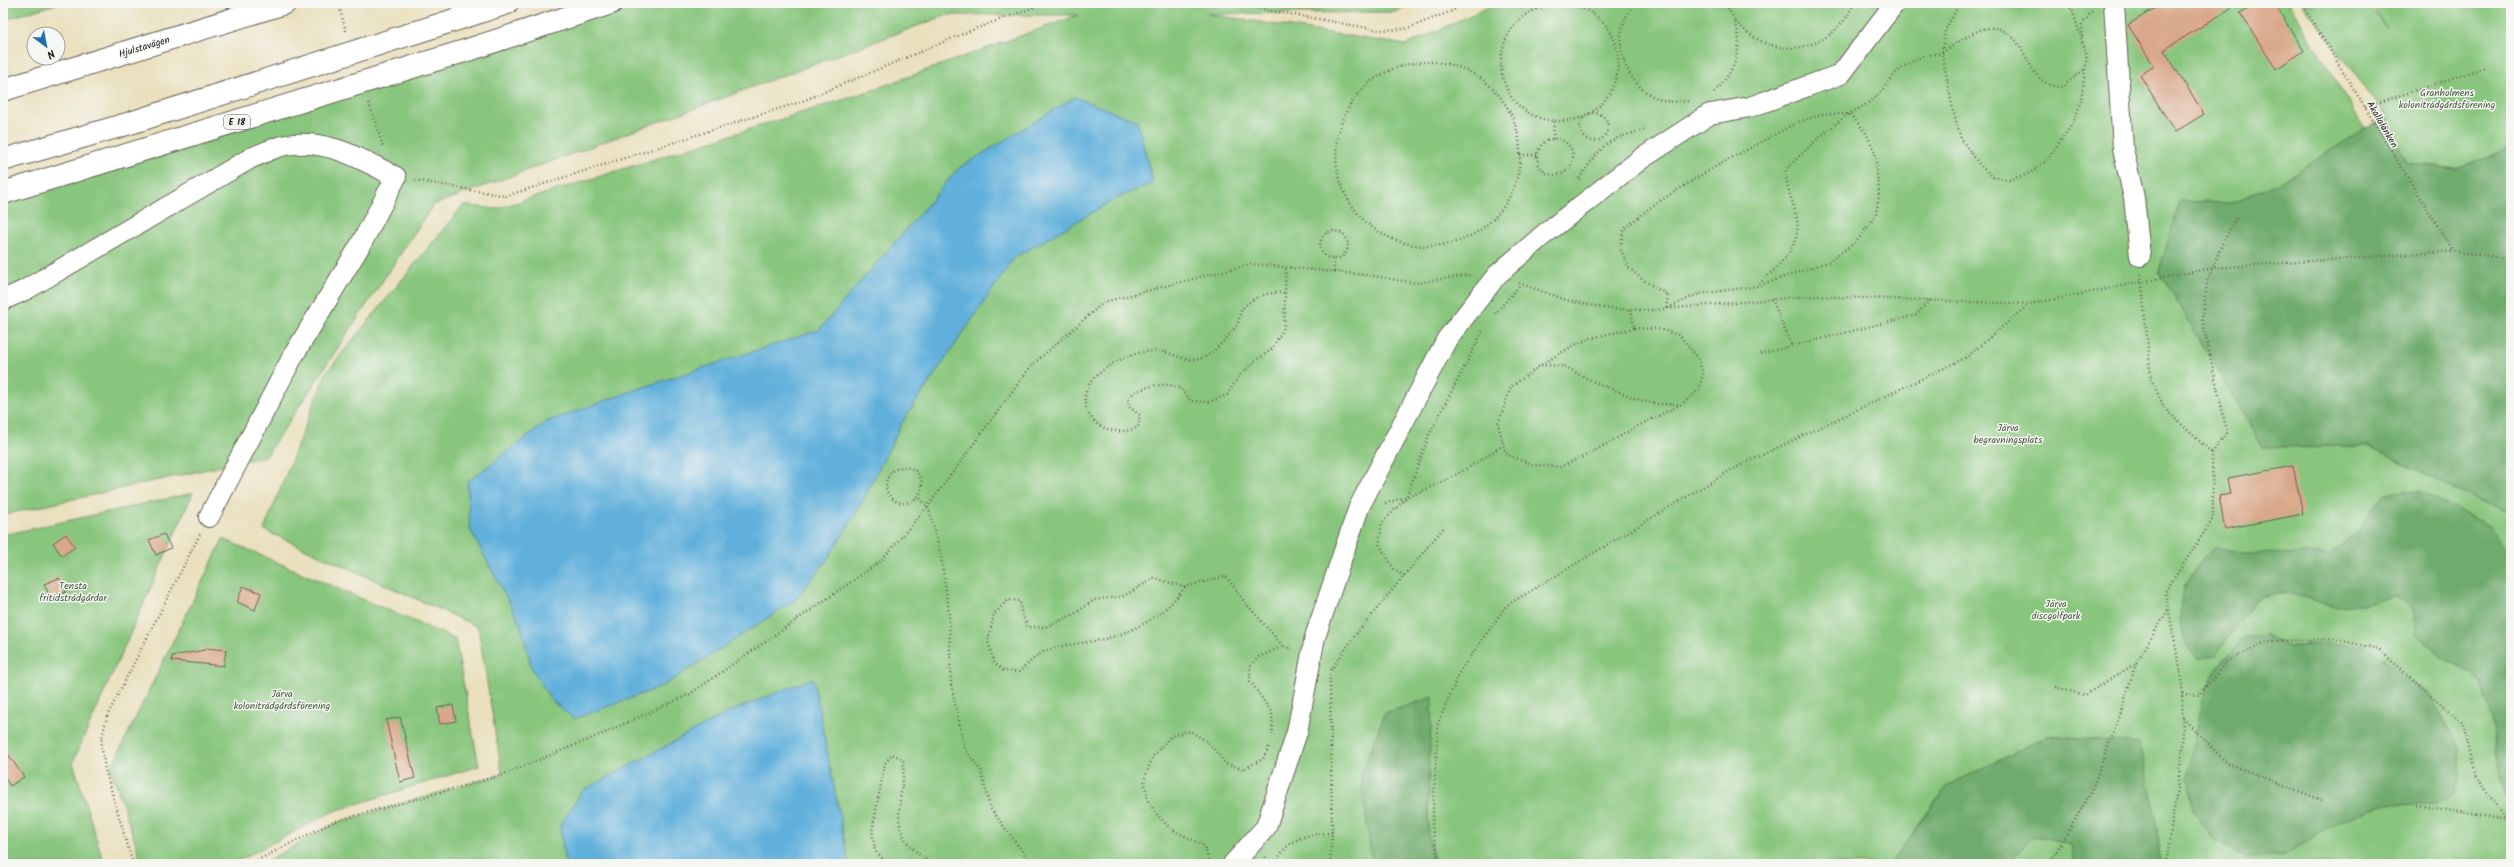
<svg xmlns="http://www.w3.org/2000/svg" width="2514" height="867" font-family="Kalam,sans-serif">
<rect width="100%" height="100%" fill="#f6f6f2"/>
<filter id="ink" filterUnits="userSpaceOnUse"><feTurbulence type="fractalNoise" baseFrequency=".025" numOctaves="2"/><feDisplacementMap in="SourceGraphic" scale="8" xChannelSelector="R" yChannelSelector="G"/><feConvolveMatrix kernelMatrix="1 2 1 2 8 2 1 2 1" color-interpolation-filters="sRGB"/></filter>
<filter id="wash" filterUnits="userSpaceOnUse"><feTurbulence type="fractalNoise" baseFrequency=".012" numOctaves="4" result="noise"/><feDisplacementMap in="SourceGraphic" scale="16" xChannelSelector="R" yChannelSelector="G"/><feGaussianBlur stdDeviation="0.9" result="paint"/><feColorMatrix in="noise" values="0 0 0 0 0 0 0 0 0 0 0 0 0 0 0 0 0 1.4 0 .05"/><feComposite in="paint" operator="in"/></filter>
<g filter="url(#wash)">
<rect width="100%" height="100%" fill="#eae0bd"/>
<g fill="#88c67d" stroke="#52714c">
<path d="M 3,3 L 60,3 L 3,20 Z"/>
<path d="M 625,3 L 1413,3 L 1395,12 L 1208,14 L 1406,45 L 1497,3 L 2289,3 L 2446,264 L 2511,275 L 2511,864 L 261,864 L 336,823 L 502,774 L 478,627 L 264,530 L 326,373 L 463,205 L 496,209 L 861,94 L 1078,15 L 947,15 L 433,205 L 266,456 L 3,515 L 3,187 L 358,84 Z"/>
<path d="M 2302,3 L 2365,3 L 2387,28 L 2369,3 L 2511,3 L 2511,147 L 2457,169 L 2407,163 L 2386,116 Z"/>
<path d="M 193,493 L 73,762 L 104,864 L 3,864 L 3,535 Z"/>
<path d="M 223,539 L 455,639 L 479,766 L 334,811 L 232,864 L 142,864 L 111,768 Z"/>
</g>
<g fill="#6eab6c" stroke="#456444">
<path d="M 2386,116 L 2407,163 L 2457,169 L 2511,147 L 2511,512 L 2479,501 L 2368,446 L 2263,447 L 2159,271 L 2180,201 L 2231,203 L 2278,183 Z"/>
<path d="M 2420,491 L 2489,526 L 2511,559 L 2511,803 L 2505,796 L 2490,712 L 2481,683 L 2466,670 L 2444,658 L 2417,634 L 2412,610 L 2406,602 L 2395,596 L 2362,605 L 2331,606 L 2290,592 L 2268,594 L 2256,599 L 2215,656 L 2198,660 C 2178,643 2177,612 2184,589 C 2189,573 2204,558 2216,547 L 2244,553 L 2331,554 L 2357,533 L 2370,511 L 2385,493 Z"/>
<path d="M 2266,636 L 2288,647 L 2331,643 L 2365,646 L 2430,695 L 2459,748 L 2460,776 L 2453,796 L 2435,803 L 2384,804 L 2328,827 L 2285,855 L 2248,858 L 2213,839 L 2193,809 L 2188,777 L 2195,732 L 2202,700 L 2215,671 L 2245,637 Z"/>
<path d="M 1433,697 L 1429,761 L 1428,834 L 1435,864 L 1372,864 L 1361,776 L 1385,713 Z"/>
<path d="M 2049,735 L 2139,744 C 2149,784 2160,823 2158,864 L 2074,864 L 2071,845 L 2032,836 L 2009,864 L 1890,864 L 1947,786 Z"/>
</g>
<g fill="#61b0db" stroke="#3e667c">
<path d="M 1075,97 L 1137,121 L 1153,183 L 1117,198 L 1014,258 L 903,421 L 857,512 L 826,561 L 794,601 L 663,686 L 574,719 L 551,700 L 532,669 L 520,623 L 470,529 L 467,482 L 548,421 L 638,389 L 819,330 L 959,168 Z"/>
<path d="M 813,678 L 849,864 L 565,864 L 560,826 L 582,791 L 729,712 Z"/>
</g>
<g id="blocks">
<g fill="#d9a789">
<path d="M 2163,3 L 2239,3 L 2164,50 L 2204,114 L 2175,132 L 2140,75 L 2154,66 L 2128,25 Z"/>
<path d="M 2256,3 L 2274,3 L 2304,51 L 2276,69 L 2240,13 Z"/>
<path d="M 2293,466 L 2303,514 L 2225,529 L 2219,496 L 2231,494 L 2228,478 Z"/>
<path d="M 66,534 L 75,547 L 62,556 L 53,543 Z"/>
<path d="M 164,534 L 171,548 L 156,555 L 149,540 Z"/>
<path d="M 59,578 L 66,592 L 51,599 L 44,584 Z"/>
<path d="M 243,586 L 261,593 L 255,610 L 237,602 Z"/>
<path d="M 206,648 L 226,650 L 224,666 L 172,661 L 172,656 L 205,650 Z"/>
<path d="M 453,705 L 456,721 L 440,724 L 437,708 Z"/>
<path d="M 400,717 L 415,778 L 400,782 L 386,720 Z"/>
<path d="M 3,747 L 24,777 L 10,786 L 3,775 Z"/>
</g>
</g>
</g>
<g filter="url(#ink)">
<use href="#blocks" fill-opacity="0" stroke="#646154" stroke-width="1"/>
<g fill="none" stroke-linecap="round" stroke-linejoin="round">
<defs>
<g id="minor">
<path d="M 2114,3 L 2123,149 L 2134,198 L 2140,256"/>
<path d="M 3,300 L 25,290 L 251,158 C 262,154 274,147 286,145 C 327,138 361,159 396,177 L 361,244 L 293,356 L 209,517"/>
<path d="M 1233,864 L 1266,827 L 1297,732 L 1315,637 L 1359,507 L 1447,339 L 1497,275 L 1542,236 L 1641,159 L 1710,114 L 1750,107 L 1841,74 L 1895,3"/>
</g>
<path id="secondary" d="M 3,90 L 285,3"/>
<g id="motorway">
<path d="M 464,17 L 507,3"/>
<path d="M 471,49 L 611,3"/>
</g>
</defs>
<use href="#minor" stroke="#646154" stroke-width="22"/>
<use href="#secondary" stroke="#646154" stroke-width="24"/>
<use href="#motorway" stroke="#646154" stroke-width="24"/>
<g stroke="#646154" stroke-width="2.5" stroke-dasharray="1 3" stroke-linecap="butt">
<path d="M 338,3 L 346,31"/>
<path d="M 1228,3 L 1379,30 L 1405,29 L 1452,11 L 1463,3"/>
<path d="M 1556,3 C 1513,9 1487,52 1509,93 C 1516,106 1530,116 1544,119 C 1625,138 1651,18 1564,3"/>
<path d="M 1636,3 C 1607,31 1622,84 1657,98 C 1668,103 1679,102 1691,101"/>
<path d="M 1960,3 L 1945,30 L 1942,53 L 1953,110 L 1961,139 L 1980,165 L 1993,177 L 2009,180 L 2030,173 L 2047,160 L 2073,123 L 2081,101 L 2087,56 L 2072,9 L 2066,3"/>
<path d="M 2301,3 L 2453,251"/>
<path d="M 1736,21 C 1760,51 1801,57 1832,33 C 1841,25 1850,15 1853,3"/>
<path d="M 2082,37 L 2082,24 L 2093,10"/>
<circle cx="1428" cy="154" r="92"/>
<path d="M 1714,92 C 1740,68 1749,31 1723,3"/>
<path d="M 369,103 L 383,147"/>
<path d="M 2365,107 L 2486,67"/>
<circle cx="1594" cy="127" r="14"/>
<path d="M 1822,114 L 1850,114 L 1866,133 L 1875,152 L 1879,195 L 1876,215 L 1856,242 L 1828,262 L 1758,286 L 1698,294 L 1666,309 L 1668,295 L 1643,280 L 1629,268 L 1620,248 L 1624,229 L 1655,204 L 1713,168 L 1796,123 Z"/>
<path d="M 1553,139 L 1554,121"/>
<circle cx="1555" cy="157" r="18"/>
<path d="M 1520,155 L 1537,155"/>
<path d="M 1579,179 C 1604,143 1604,140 1647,129"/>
<path d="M 415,180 L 506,196 L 800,102 L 977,28 L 1046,3"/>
<circle cx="1334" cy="245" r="14"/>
<path d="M 1334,272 L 1334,259"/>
<path d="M 2141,275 L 2151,379 L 2165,409 L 2212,453"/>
<path d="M 1519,283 L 1569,301 L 1611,309 L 1653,310 L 1810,296 L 2030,304 L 2213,268 L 2453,251 L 2511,259"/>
<path d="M 1759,284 C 1779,265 1804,246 1796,215 C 1792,199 1786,187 1786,170 C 1804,150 1827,130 1849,114 C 1857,109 1865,106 1872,100 C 1881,93 1887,84 1894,75 C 1900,68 1911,62 1919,58 C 1925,53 1935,56 1942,52 C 1960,44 1979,21 2002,30 C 2030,41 2026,87 2062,87 L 2085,69"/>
<path d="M 1284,293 C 1269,291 1253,297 1243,308 C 1239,313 1240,320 1237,325 C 1228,337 1217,350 1205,357 C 1191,364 1177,355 1164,352 C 1142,347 1111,361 1095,377 C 1067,406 1102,444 1138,427 L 1140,415 L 1129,407 L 1128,398 C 1137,388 1167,379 1180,389 C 1184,392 1187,397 1191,401 L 1209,402 L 1227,395 L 1240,375 L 1255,361 L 1271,350 L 1284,328 L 1286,267"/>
<path d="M 1772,299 L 1792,347"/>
<path d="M 1631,309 L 1634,328"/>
<path d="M 1495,314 L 1521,284"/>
<path d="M 1634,328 L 1659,329 L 1679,335 L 1698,358 L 1703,374 L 1699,390 L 1682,404 L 1640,425 L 1587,455 L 1560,467 L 1534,465 L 1508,455 L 1505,451 L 1498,424 L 1511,387 L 1541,365 L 1574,345 L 1591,338 Z"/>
<path d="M 1760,354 L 1916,315 L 1930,300"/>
<path d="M 1541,365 L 1564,366 L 1592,381 L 1639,400 L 1656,404 L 1680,404"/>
<circle cx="904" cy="485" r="18"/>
<path d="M 917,496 L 928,506 L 941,556 L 949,612 L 951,684 L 965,749 L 981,771 L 990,808 L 1032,864"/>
<path d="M 1385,503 C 1430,492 1465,471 1503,445"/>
<path d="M 1404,576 L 1394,569 L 1379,544 L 1382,523 L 1406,498 L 1429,435 L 1484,329"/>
<path d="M 1185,587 C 1166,614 1138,630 1105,639 C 1083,644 1060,643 1040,654 C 1032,659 1026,666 1019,672 L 1004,671 L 994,663 L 988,641 L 994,614 L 1008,600 L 1020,601 L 1021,613 L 1028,627 L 1045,627 L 1073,615 L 1094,600 L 1124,596 L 1154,578 L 1185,587 L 1226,576 L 1243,600 L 1283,646"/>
<path d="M 1331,670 L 1356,634 L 1445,526"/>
<path d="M 2055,687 L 2085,695 L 2136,663 L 2168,610"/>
<path d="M 2182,694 L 2199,695 L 2227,661 L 2268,641 L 2334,639 L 2378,649 L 2463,723 L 2473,765 L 2488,797 L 2511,821"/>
<path d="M 2183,718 L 2227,763 L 2322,800"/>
<path d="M 1273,735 L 1272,713 L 1250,681 L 1250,666 L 1259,657 L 1283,646 L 1292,649"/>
<path d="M 2417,805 L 2509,820"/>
<path d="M 1265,857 L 1272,864"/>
<path d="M 133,864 L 105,769 L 101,742 L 107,716 L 200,534"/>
<path d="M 250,864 L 333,822 L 502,775 L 602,734 L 690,694 L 881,561 L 928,506 L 1031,366 L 1104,302 L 1251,264 L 1367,275 L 1416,283 L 1470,275"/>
<path d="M 888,864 L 875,851 L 872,831 L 885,763 L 893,754 L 903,760 C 906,785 892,813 904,837 C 909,847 923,857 931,864"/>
<path d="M 1210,864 L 1204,846 L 1171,829 L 1158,816 L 1148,801 L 1144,780 L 1153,756 L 1171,736 L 1190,731 L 1208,742 L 1226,764 L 1243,769 L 1263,759 L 1269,747"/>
<path d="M 1276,864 C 1286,838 1306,834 1332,833"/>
<path d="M 1330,864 L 1332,833 L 1330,675"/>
<path d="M 1439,864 L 1432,826 L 1438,723 L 1460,671 L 1506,606 L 1731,470 L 1967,357 L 2029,304"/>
<path d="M 2047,864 L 2052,859 L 2091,792 L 2120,715 L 2136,663"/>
<path d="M 2166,864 L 2183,747 L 2182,679 L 2165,592 L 2213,519 L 2212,453 L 2227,432 L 2202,320 L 2207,282 L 2222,244 L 2236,218"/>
</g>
<use href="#minor" stroke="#fff" stroke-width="20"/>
<use href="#secondary" stroke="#fff" stroke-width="22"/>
<use href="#motorway" stroke="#fff" stroke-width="22"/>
<defs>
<g id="motorway-bridge">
<path d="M 3,160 L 127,124 L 464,17"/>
<path d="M 3,193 L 471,49"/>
</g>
</defs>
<use href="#motorway-bridge" stroke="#646154" stroke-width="24" stroke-linecap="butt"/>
<use href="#motorway-bridge" stroke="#fff" stroke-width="22"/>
</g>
</g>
<g text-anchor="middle" stroke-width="3" stroke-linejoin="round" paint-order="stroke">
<rect fill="#f6f6f2" stroke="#5d5d5c" stroke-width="1" x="224" y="115" width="26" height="14" rx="3"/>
<g font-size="9" font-weight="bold" fill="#1c1c1c">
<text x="237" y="125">E 18</text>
</g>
<g font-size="10" fill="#1c1c1c" stroke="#f6f6f2">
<text transform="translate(144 46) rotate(-17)" y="4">Hjulstavägen</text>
<text transform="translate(2383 124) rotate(60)" y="4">Akallalänken</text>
</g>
<g font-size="10" fill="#42583e" stroke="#f6f6f2">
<text x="2447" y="96">Granholmens<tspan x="2447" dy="12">koloniträdgårdsförening</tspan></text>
<text x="2008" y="431">Järva<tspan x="2008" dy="12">begravningsplats</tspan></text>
<text x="73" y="589">Tensta<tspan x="73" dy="12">fritidsträdgårdar</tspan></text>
<text x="2056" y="607">Järva<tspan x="2056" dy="12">discgolfpark</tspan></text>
<text x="282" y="697">Järva<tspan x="282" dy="12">koloniträdgårdsförening</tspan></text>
</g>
</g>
<rect width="2514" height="867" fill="none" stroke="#f6f6f2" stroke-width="16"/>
<g transform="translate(46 46) rotate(148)"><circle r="19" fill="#f6f6f2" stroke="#9f9f9c"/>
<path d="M0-3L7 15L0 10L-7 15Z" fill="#1f6fb2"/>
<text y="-6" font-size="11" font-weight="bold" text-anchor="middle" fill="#1c1c1c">N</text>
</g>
</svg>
